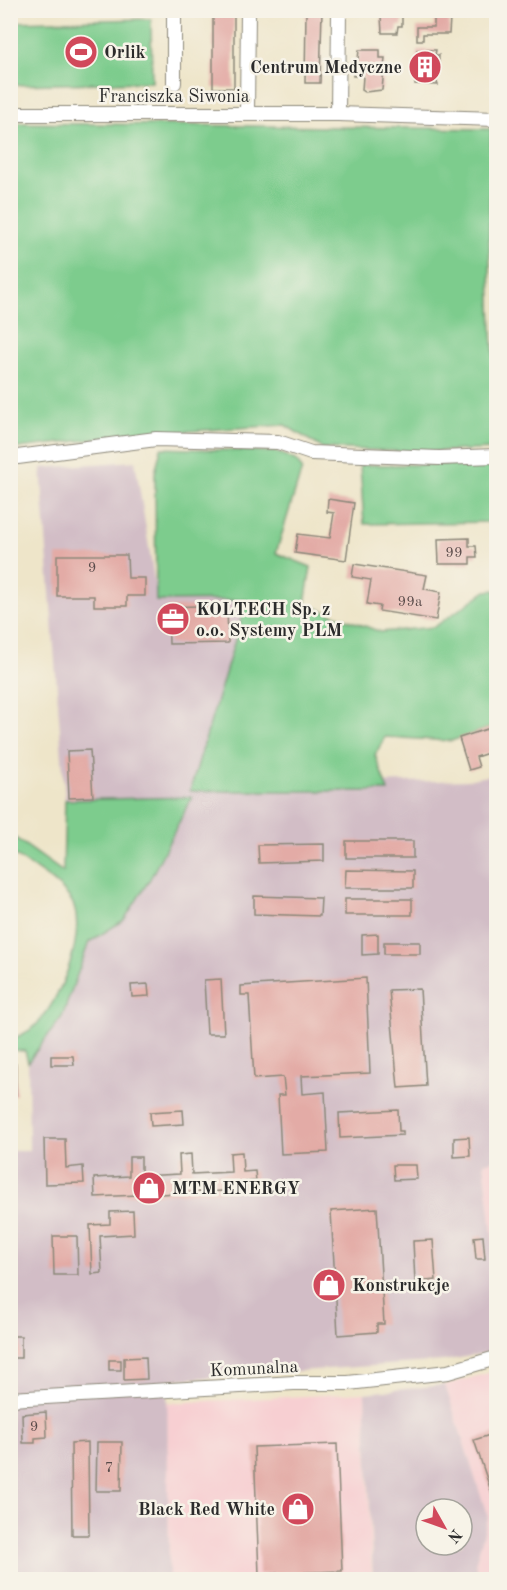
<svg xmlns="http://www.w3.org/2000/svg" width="507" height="1590" font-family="'Old Standard TT',serif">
<rect width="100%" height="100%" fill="#f7f3e8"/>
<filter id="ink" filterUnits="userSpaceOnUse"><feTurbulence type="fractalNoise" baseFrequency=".0167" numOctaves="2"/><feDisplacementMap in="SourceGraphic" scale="12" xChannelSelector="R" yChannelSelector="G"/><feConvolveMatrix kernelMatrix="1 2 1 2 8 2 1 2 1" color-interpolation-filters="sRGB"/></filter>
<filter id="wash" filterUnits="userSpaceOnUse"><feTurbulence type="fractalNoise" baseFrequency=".008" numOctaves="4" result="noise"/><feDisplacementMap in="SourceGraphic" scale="24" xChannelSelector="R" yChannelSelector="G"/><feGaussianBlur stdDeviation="1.35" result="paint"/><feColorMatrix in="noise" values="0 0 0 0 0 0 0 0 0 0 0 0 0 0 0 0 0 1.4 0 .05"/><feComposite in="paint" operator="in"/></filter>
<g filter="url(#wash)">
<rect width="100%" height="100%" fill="#eee5c9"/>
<g fill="#f7cfd2">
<path d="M 496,1159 L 496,1336 L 495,1259 L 484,1163 Z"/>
<path d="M 496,1371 L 496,1579 L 480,1579 L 475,1564 L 488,1518 L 445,1385 Z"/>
<path d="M 365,1393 L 372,1578 L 169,1579 L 167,1403 Z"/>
</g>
<g fill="#d2bdc6" fill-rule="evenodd">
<path d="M 135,461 L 157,597 L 254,593 L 194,789 L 467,780 L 496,774 L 496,1159 L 484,1163 L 495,1259 L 496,1351 L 444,1361 L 167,1380 L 169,1579 L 11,1579 L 10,1151 L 29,1150 L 28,1062 L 62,1017 L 89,942 L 124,920 L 150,879 L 192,797 L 65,800 L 41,468 Z"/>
<path d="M 445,1385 L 488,1518 L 475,1564 L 480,1579 L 373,1579 L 365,1393 ZM 426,1509 L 462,1509 L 462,1545 L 426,1545 Z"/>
</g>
<g fill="#7dcc8d" stroke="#547c5c" stroke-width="1.5">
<path d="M 151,19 L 152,82 L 11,85 L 11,22 Z"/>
<path d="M 10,123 L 491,129 L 489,233 L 492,333 L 496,383 L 496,449 L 417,452 L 322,448 L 285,425 L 129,435 L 11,449 Z"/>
<path d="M 161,448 L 277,452 L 297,461 L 302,469 L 276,553 L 311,567 L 305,604 L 381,632 L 434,627 L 486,591 L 496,590 L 496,726 L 451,741 L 385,737 L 375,755 L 388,791 L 190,791 L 247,600 L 156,601 L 155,473 Z"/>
<path d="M 496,464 L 496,522 L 364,524 L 360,465 Z"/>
<path d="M 192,797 L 150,879 L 124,920 L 89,942 L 62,1017 L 28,1062 L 25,1051 L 11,1050 L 11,1040 C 18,1036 29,1032 35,1026 C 59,1003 85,940 74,906 C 66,885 29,865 11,853 L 11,835 L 63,872 L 65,800 Z"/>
</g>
<g id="blocks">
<g fill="#e3aba6">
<rect x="213" y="10" width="21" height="78"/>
<path d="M 306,10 L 322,10 L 320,83 L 305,83 Z"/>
<path d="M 381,16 L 402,16 L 402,26 L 398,26 L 397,33 L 382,33 Z"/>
<path d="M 434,18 L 450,18 L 449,34 L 423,34 L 423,40 L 417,40 L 417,27 L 434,27 Z"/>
<path d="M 359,50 L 380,50 L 380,58 L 385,58 L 382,90 L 365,92 L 362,90 L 363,76 L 353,76 L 354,60 L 358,59 Z"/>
<path d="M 417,50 L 436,50 L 435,55 L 439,55 L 438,75 L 434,75 L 438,85 L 415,84 Z"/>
<path d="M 328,499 L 354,503 L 346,560 L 295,553 L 298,534 L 330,538 L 334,513 L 327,512 Z"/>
<path d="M 469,538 L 469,546 L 476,546 L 477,557 L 470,557 L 470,564 L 439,564 L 438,539 Z"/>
<path d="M 57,555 L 127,555 L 128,578 L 145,578 L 145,596 L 127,596 L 127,606 L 94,606 L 94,596 L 57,596 Z"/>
<path d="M 354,564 L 427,575 L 424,589 L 441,592 L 436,620 L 379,611 L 380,606 L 367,604 L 371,580 L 352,577 Z"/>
<path d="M 227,605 L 228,643 L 169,644 L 168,607 Z"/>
<path d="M 496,726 L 496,761 L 494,762 L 491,752 L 476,757 L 479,767 L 469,770 L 459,738 Z"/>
<path d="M 90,750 L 93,797 L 69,798 L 67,751 Z"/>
<rect x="346" y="841" width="67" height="17"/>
<path d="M 324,844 L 324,861 L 259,863 L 258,845 Z"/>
<path d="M 346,870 L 413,871 L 413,888 L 345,888 Z"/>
<path d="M 254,896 L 321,898 L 320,916 L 254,914 Z"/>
<rect x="345" y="899" width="67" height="16"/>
<path d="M 378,934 L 378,954 L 362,955 L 362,935 Z"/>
<rect x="384" y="942" width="36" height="12"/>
<path d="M 366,978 L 370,1073 L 301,1076 L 302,1094 L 325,1092 L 328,1152 L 281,1154 L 278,1095 L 285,1095 L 283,1077 L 254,1079 L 249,995 L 241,995 L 241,986 Z"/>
<path d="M 221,979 L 224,1034 L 207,1034 L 204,980 Z"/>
<path d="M 148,984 L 149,996 L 132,997 L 131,985 Z"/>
<path d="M 420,989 L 426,1086 L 398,1088 L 389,990 Z"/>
<path d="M 51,1056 L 73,1056 L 74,1065 L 51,1065 Z"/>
<rect x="10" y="1064" width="6" height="31"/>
<path d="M 183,1110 L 184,1124 L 151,1126 L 150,1112 Z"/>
<path d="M 398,1110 L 399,1131 L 403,1131 L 403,1135 L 340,1138 L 339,1113 Z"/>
<path d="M 469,1137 L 470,1156 L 454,1157 L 454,1138 Z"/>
<path d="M 44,1139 L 65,1139 L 66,1168 L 83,1166 L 84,1183 L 45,1184 Z"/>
<path d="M 242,1152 L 243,1172 L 255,1171 L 256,1181 L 245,1182 L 245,1190 L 95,1197 L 94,1178 L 129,1176 L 129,1157 L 141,1157 L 141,1176 L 180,1174 L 179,1155 L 191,1154 L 192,1174 L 231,1172 L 230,1153 Z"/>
<path d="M 393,1165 L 416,1165 L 417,1179 L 394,1180 Z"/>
<path d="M 377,1208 L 384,1324 L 377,1324 L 377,1332 L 338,1335 L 331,1211 Z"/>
<path d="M 133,1211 L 134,1234 L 100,1236 L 102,1273 L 92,1274 L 90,1225 L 110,1224 L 110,1212 Z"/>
<path d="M 53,1236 L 77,1236 L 78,1275 L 54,1275 Z"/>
<path d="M 483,1236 L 485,1259 L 476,1259 L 474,1237 Z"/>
<path d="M 433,1240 L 436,1280 L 415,1282 L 413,1241 Z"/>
<rect x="10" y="1336" width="11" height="22"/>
<path d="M 146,1357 L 147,1379 L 124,1380 L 124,1358 Z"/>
<rect x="109" y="1360" width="12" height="10"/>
<path d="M 46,1412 L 47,1437 L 35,1438 L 35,1443 L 23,1443 L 22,1414 Z"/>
<path d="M 496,1433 L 496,1506 L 474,1440 Z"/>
<path d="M 88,1442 L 89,1535 L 72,1535 L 71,1443 Z"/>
<path d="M 97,1442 L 122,1442 L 121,1491 L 96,1491 Z"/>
<path d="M 337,1444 L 342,1571 L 259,1574 L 254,1447 Z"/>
</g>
</g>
</g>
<g filter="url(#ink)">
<use href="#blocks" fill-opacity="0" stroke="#8c887a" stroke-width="1.5"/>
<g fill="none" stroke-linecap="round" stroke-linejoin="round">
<defs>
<g id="minor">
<path d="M 174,83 L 174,10"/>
<path d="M 247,113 L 248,10"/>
<path d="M 10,114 L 338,114 L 496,119"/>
<path d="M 338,114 L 339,10"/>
<path d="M 10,458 L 156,439 L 278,442 L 311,453 L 439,458 L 496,456"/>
<path d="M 10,1399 L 294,1383 L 348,1383 L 448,1372 L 496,1358"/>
</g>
</defs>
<use href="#minor" stroke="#8c887a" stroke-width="16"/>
<use href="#minor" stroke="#fff" stroke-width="14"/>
</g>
</g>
<defs>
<symbol id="stadium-disc" viewBox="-11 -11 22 22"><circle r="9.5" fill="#d1495b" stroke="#f7f3e8"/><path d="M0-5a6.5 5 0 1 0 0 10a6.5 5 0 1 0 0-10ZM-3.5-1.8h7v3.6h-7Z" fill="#fff"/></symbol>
<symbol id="building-disc" viewBox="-11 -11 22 22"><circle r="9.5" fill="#d1495b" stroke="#f7f3e8"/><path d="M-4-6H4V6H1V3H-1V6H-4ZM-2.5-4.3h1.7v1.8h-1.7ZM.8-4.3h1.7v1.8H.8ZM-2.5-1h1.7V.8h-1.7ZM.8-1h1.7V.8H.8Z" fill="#fff"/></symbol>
<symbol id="office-disc" viewBox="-11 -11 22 22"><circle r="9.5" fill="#d1495b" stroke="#f7f3e8"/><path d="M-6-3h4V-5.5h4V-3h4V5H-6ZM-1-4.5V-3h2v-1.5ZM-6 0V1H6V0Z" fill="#fff"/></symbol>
<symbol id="shop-disc" viewBox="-11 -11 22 22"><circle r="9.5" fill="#d1495b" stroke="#f7f3e8"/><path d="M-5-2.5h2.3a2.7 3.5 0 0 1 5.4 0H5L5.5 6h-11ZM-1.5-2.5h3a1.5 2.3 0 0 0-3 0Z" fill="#fff"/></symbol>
</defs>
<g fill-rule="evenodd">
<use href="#stadium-disc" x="62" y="33" width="38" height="38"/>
<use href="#building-disc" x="406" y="48" width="38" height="38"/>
<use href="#office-disc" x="154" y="600" width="38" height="38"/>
<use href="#shop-disc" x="130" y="1169" width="38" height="38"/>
<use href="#shop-disc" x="310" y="1266" width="38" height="38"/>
<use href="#shop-disc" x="279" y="1490" width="38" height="38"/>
</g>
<g text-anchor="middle" stroke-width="5" stroke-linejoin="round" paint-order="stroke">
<g font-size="15" fill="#594b4a">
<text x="454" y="557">99</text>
<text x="92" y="572">9</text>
<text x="410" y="606">99a</text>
<text x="34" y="1431">9</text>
<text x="109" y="1472">7</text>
</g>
<g font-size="18" font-weight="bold" fill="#2b2b2b" stroke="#f7f3e8" text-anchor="start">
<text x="104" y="58">Orlik</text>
<text x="402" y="73" text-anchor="end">Centrum Medyczne</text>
<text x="196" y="615">KOLTECH Sp. z<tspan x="196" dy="21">o.o. Systemy PLM</tspan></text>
<text x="172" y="1194">MTM ENERGY</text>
<text x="352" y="1291">Konstrukcje</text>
<text x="275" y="1515" text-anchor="end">Black Red White</text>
</g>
<g font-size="18" fill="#2b2b2b" stroke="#f7f3e8">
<text x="174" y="102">Franciszka Siwonia</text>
<text transform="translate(254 1368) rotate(-3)" y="6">Komunalna</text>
</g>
</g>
<rect width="507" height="1590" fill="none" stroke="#f7f3e8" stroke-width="36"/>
<g transform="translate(444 1527) rotate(130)"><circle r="28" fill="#f7f3e8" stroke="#a5a39c" stroke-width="1.5"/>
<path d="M0-4.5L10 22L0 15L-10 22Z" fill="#d1495b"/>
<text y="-9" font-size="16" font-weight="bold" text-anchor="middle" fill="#2b2b2b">N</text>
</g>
</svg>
